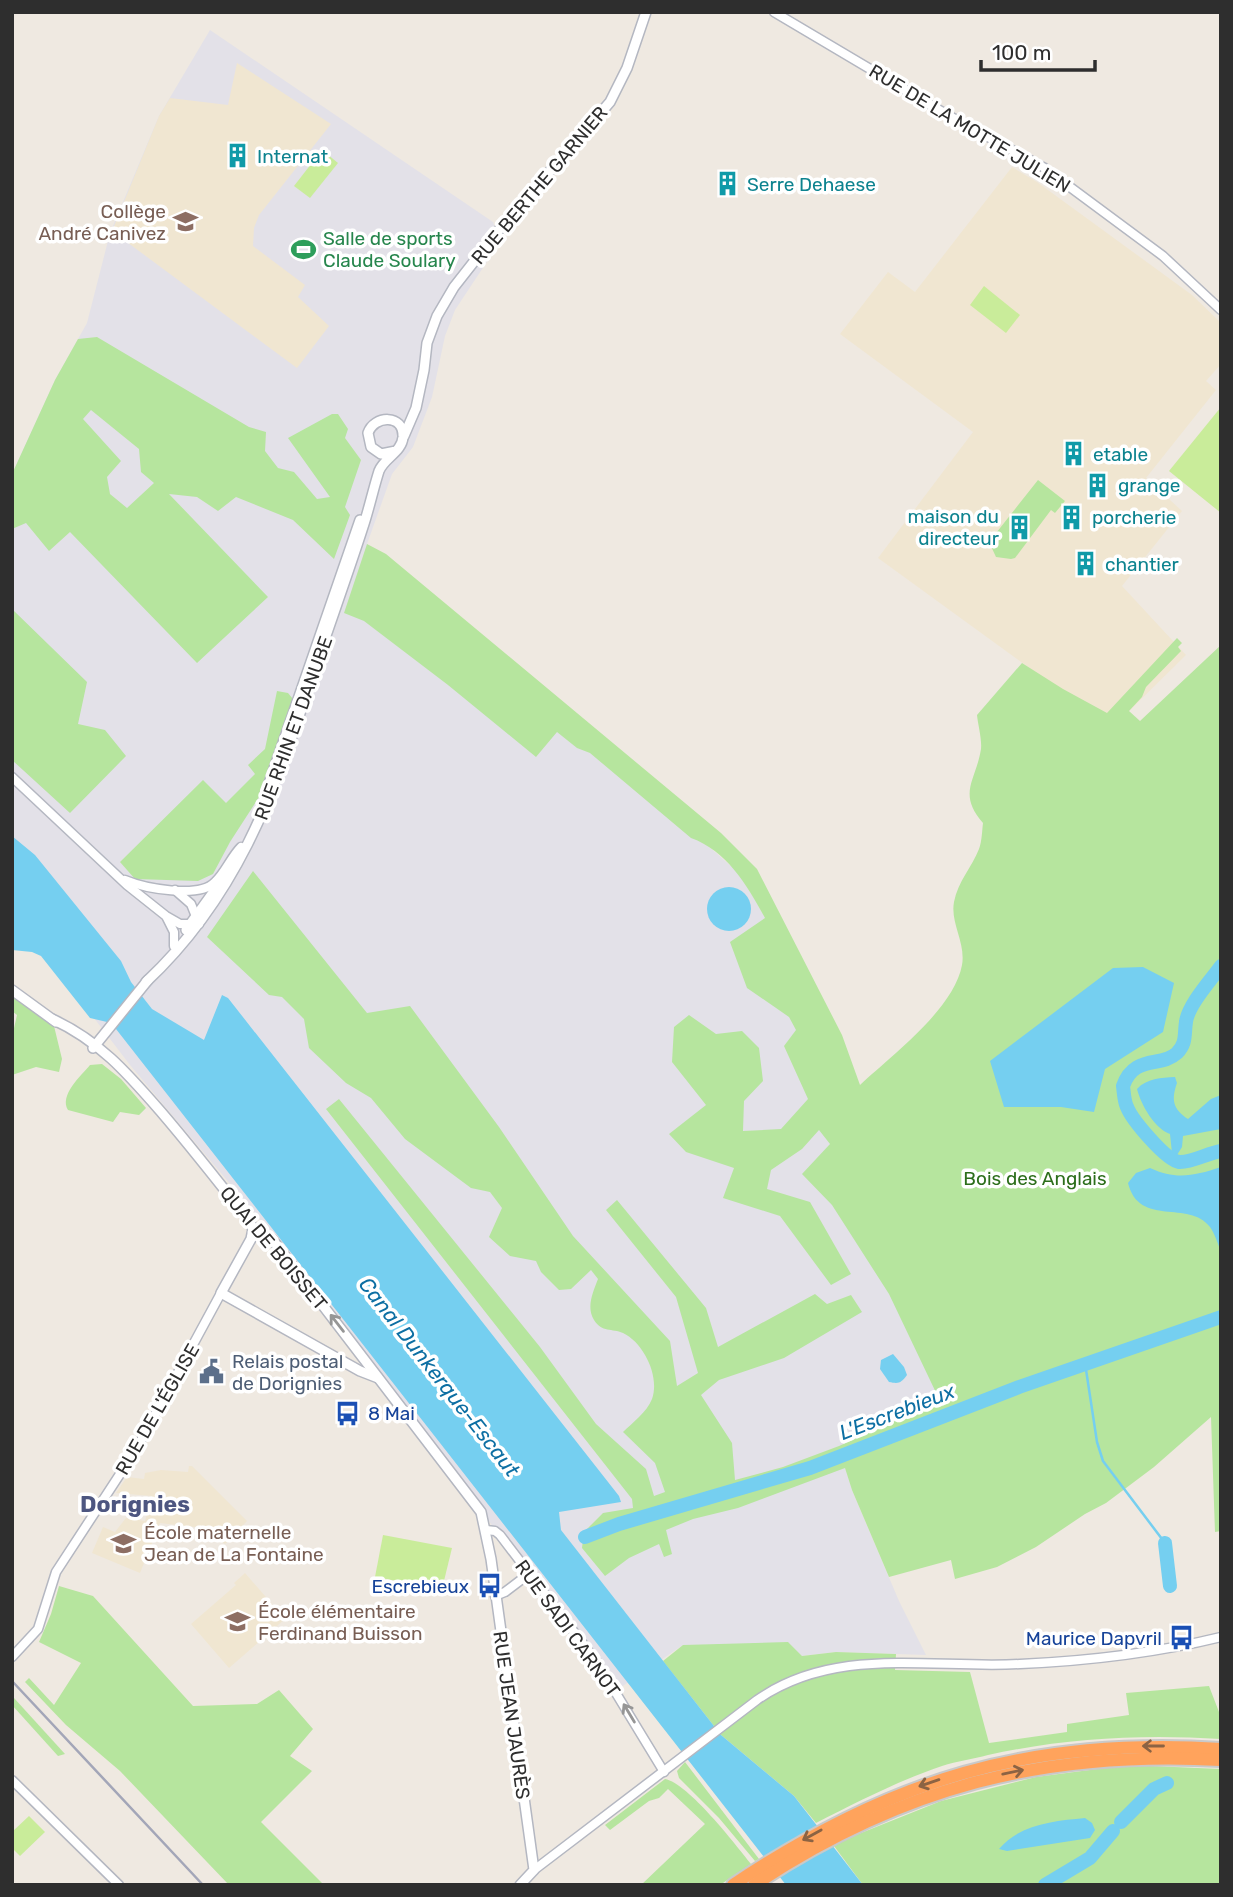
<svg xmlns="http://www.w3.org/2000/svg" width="1233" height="1897" font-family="Rubik,sans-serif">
<rect width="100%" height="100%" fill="#efe9e1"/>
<path fill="#e3e1e8" d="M 210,30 L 493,222 L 500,242 L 455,310 L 445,336 L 432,397 L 413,447 L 392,474 L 367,544 L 741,875 L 859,1085 L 954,1395 L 839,1447 L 852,1490 L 899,1601 L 926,1655 L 836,1652 L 802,1656 L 683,1645 L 614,1692 L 322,1293 L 130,1065 L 12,911 L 12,474 L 55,380 L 87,323 L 110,233 L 159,116 Z"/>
<g fill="#f0e6d1">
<path d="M 237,63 L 331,124 L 259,215 L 254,228 L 253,246 L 305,285 L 298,297 L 329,326 L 297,368 L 112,231 L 159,116 L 170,98 L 228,105 Z"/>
<path d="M 1012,167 L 1037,182 L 1192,295 L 1221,323 L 1221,364 L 1206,381 L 1216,390 L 1146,478 L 1182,511 L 1122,586 L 1186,655 L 1112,728 L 878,558 L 973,432 L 840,334 L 888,272 L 915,292 Z"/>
<path d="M 189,1466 L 192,1466 L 247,1521 L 225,1544 L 202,1528 L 160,1523 L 140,1573 L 92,1553 L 103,1527 L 115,1532 L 126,1518 L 145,1521 L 152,1496 L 116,1493 L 127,1477 L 144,1479 L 145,1473 L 161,1470 L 188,1472 Z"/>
<path d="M 245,1573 L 285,1619 L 229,1668 L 191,1624 L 236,1585 L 234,1583 Z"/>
</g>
<g fill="#b6e59e" fill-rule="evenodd">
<path d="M 97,337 L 249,427 L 266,432 L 265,451 L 278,468 L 294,472 L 317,499 L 330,497 L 288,438 L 332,414 L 338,414 L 348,429 L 345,438 L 361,460 L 345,507 L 350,515 L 334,559 L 293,520 L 236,497 L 218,511 L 197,497 L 169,494 L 268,597 L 197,663 L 70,532 L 49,551 L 26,523 L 12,529 L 12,474 L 55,380 L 78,339 ZM 91,410 L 139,449 L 141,472 L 154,483 L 127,508 L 110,494 L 107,477 L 121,461 L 83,419 Z"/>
<path d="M 1038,480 L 1065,501 L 1055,513 L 1051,510 L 1015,558 L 1011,559 L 996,557 L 989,542 Z"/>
<path d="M 367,544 L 386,554 L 721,833 L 757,869 L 842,1035 L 860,1085 C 892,1055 954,1009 962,965 C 966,943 950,923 954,902 C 958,881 972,867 979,849 C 982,841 982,831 983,823 C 957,793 976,781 981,749 C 982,739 978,725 977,715 L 1022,663 L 1063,689 L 1107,713 L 1177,638 L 1182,643 L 1178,647 L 1181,651 L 1146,687 L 1142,697 L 1129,711 L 1140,721 L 1221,645 L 1221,1531 L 1215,1532 L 1211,1417 L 1154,1467 L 1106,1503 L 1085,1514 L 1036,1547 L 997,1567 L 955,1579 L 951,1560 L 889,1577 L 852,1490 L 845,1468 L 738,1508 L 693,1519 L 666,1530 L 672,1554 L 664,1557 L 659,1544 L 629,1558 L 605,1576 L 582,1548 L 584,1532 L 603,1513 L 633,1508 L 632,1499 L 326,1109 L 339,1099 L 540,1347 L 596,1424 L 646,1469 L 654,1496 L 665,1492 L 655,1463 L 623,1432 C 632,1423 647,1412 652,1399 C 660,1377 644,1343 623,1333 C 612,1328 602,1333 594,1320 C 586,1307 593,1292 598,1279 L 591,1270 L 571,1289 L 559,1290 L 541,1272 L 536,1261 L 510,1256 L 489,1237 L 502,1208 L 490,1192 L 471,1188 L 405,1139 L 371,1098 L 346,1083 L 309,1048 L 304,1019 L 282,997 L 269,995 L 207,937 L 253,871 L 367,1013 L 410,1006 L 499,1127 L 573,1236 L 670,1341 L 677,1386 L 698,1373 L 676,1297 L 606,1210 L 617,1200 L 706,1308 L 718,1347 L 815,1294 L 827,1304 L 851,1295 L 862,1312 L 784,1358 L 719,1380 L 701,1395 L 732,1443 L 735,1480 L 783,1467 L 839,1446 L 940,1401 L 889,1294 L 832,1205 L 802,1174 L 830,1144 L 819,1130 L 802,1149 L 771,1170 L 767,1189 L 810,1202 L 851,1274 L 831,1285 L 780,1216 L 723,1198 L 734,1168 L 686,1152 L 669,1134 L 706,1105 L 672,1062 L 674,1027 L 689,1015 L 716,1034 L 742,1031 L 759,1048 L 763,1081 L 744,1101 L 743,1131 L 781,1129 L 808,1099 L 784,1046 L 796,1030 L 789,1017 L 747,988 L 730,942 L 765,918 C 747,885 727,851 691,838 L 590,753 L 577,748 L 557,732 L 536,757 L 448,685 L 364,621 L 344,613 Z"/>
<path d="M 12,609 L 87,682 L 78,724 L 105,730 L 126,756 L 70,813 L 12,760 Z"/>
<path d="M 277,691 L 288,693 L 293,699 L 273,762 L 259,797 L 230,842 L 213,874 L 198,881 L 135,879 L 120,862 L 203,780 L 226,803 L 255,774 L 248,765 L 265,749 Z"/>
<path d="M 12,996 L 54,1026 L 62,1059 L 59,1072 L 36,1067 L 12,1075 L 12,1037 L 17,1015 L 12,1011 Z"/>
<path d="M 102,1064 L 121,1079 L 146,1108 L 139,1115 L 120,1112 L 113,1122 L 68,1110 C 59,1095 81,1076 90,1065 Z"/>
<path d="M 59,1586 L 93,1596 L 193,1706 L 257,1704 L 279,1690 L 313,1729 L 290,1756 L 312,1771 L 261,1822 L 324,1885 L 229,1885 L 120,1771 L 66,1725 L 25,1682 L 29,1678 L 54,1705 L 81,1663 L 39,1642 L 51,1614 Z"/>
<path d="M 788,1642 L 802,1656 L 836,1652 L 896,1654 L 895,1670 L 970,1672 L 989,1743 L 1067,1732 L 1067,1724 L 1129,1715 L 1126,1693 L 1209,1686 L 1219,1712 L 1221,1739 C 1142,1734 1065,1738 988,1755 C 973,1759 957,1761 942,1766 C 898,1781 857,1802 816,1823 L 794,1796 L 721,1735 L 663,1661 L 683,1645 Z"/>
<path d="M 12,1698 L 14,1698 L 65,1754 L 58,1756 L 12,1705 Z"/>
<path d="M 685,1762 L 759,1859 L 755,1861 L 719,1818 L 679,1778 L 677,1771 Z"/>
<path d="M 1128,1765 L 1221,1769 L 1221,1885 L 863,1885 L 834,1846 L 841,1841 L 941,1801 L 1036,1777 Z"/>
<path d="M 665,1779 C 688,1783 736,1845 751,1864 L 720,1885 L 641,1885 L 705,1824 L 668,1789 L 659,1798 L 649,1801 L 610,1830 L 605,1825 Z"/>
</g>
<g fill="#c9ec9a">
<path d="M 322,150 L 338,163 L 310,198 L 294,186 Z"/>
<path d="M 984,286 L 1020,315 L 1006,333 L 970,305 Z"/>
<path d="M 1221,407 L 1221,513 L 1169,471 Z"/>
<path d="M 383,1535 L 452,1548 L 442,1589 L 375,1577 Z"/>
<path d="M 29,1816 L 45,1832 L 20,1856 L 12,1848 L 12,1832 Z"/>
</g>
<g fill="#75cff0">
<path d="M 12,836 L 35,855 L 121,961 L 131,982 L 152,1009 L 204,1040 L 222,995 L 228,998 L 619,1496 L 621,1502 L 559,1512 L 561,1530 L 721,1735 L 794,1796 L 863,1885 L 786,1885 L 116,1029 L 107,1022 L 90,1018 L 41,956 L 32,952 L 12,950 Z"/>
<circle cx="729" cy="909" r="22"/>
<path d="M 1143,967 L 1174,983 L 1163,1032 L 1105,1069 L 1094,1112 L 1061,1107 L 1004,1107 L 990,1061 L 1113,968 Z"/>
<path d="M 1175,1077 L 1177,1083 C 1171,1100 1173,1109 1188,1119 L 1211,1099 L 1221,1095 L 1221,1129 L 1183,1136 L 1182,1147 L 1177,1155 L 1172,1153 L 1170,1134 C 1155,1129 1141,1105 1137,1089 C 1147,1078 1161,1078 1175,1077 Z"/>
<path d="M 1221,1167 L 1221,1252 C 1218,1244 1215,1234 1210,1227 C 1189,1199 1139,1228 1128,1183 L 1136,1173 L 1150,1168 C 1176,1180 1194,1176 1221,1167 Z"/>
<path d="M 893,1354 L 904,1367 L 907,1375 C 901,1383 899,1384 889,1382 L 880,1369 L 881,1360 Z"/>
<path d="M 1085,1818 L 1092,1823 L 1095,1830 L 1090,1838 L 1007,1851 L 999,1849 C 1020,1824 1054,1821 1085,1818 Z"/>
</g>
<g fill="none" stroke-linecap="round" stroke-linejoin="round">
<path stroke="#75cff0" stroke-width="2.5" d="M 1085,1363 L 1097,1442 L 1103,1461 L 1165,1543"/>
<g stroke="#75cff0" stroke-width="14">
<path d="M 1221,966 C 1211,980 1188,1005 1186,1022 C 1184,1034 1187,1043 1177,1053 C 1161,1068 1134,1054 1123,1086 C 1124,1093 1124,1101 1127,1107 C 1132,1120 1166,1160 1179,1162 C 1191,1163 1208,1153 1221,1151"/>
<path d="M 585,1537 L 619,1524 L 810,1468 L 1019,1387 L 1221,1317"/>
<path d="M 1165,1543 L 1170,1586"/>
<path d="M 1121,1822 L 1154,1789 L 1167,1783"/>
<path d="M 1045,1885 L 1090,1858 L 1113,1831"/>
</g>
<defs>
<g id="tertiary">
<path d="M 774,12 L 946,114 L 1043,167 L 1163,256 L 1221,310"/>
<path d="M 12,777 L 127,885 L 166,916 L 180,924 L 199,924 L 191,904 L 175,890"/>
<path d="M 125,880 C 144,888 199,899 215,882 C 225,873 231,857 241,847"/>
<path d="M 167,918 L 174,932 L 174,946"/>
<path d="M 486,1530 L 495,1531 L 500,1535 L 597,1662 L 664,1772"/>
<path d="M 495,1596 L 505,1592 L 530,1573"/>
<path d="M 12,1657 L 38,1629 L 56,1572 L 137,1448 L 221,1293"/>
<path d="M 12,1780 L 119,1885"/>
<path d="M 534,1870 L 757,1700 C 836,1645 931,1669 1020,1664 C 1087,1661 1156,1653 1221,1637"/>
</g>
<g id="secondary">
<path d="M 404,436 L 416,408 L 424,370 L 427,343 L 437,316 L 454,287 L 498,231 L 610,102 L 627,68 L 646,12"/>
<path d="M 265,795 L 360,520"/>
<path d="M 186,930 L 225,876"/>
<path d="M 146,982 C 235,899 273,797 310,683 C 327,631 346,580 363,527 C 369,509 373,490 379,471 C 384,458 402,452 403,437 C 404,414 374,415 368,433 L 371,447 L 381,454 L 396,451"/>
<path d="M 12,990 L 56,1022"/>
<path d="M 52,1019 C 100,1041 128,1074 162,1113 C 192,1148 221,1185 250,1222 L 253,1229 L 272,1239 L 481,1512 L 491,1559 L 534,1870 L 520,1885"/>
<path d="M 93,1048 L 148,980"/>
<path d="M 253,1229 L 251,1239 L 221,1293 L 360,1371 L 378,1378"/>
</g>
<g id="motorway">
<path d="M 733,1885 C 891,1779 1030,1737 1221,1749"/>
<path d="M 754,1885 C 901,1787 1046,1750 1221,1760"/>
</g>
</defs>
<use href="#tertiary" stroke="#b4b7c1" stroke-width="11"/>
<use href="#secondary" stroke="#b4b7c1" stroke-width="12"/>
<use href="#motorway" stroke="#c9c9c9" stroke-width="16"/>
<use href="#tertiary" stroke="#fff" stroke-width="8"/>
<use href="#secondary" stroke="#fff" stroke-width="9"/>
<use href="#motorway" stroke="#ffa35c" stroke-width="12"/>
<path stroke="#a3a6b8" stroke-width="2.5" d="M 12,1681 L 203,1885"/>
</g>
<defs><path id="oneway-shaft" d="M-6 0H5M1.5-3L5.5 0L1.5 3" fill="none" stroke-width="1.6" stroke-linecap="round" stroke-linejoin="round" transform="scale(1.75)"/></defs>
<g stroke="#969696">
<use href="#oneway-shaft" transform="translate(337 1323) rotate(-128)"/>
<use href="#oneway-shaft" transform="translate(629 1713) rotate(-121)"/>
</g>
<g stroke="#8c6343">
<use href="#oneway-shaft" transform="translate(1153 1746) rotate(180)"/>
<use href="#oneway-shaft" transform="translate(1013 1772) rotate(-12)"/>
<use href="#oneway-shaft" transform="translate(929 1783) rotate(161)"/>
<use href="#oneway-shaft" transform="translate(812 1835) rotate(151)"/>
</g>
<defs>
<symbol id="building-bare" viewBox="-9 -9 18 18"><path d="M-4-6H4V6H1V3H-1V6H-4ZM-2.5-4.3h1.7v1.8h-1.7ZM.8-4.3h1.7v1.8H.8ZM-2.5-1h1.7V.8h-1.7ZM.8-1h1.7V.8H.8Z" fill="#0f9aa8" stroke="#fff" stroke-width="2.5" paint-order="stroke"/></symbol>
<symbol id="school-bare" viewBox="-9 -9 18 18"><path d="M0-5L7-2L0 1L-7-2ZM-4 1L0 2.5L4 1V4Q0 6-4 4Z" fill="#8d6e63" stroke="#fff" stroke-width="2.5" paint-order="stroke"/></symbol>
<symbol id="stadium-bare" viewBox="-9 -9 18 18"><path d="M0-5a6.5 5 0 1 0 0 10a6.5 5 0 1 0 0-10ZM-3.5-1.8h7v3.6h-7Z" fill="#2e9e5b" stroke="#fff" stroke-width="2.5" paint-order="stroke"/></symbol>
<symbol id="civic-bare" viewBox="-9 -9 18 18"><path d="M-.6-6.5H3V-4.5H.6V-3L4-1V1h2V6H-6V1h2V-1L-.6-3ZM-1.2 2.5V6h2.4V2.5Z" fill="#5c6f8a" stroke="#fff" stroke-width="2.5" paint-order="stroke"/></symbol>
<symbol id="bus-bare" viewBox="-9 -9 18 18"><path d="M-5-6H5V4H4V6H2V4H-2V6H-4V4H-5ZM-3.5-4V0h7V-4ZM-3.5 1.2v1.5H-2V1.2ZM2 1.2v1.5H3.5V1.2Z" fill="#1a4fb4" stroke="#fff" stroke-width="2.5" paint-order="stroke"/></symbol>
</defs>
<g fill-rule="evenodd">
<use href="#building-bare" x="220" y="138" width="35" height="35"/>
<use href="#building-bare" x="710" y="166" width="35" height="35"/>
<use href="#school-bare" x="168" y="204" width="35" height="35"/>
<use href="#stadium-bare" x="286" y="232" width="35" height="35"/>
<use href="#building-bare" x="1056" y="436" width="35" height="35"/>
<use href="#building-bare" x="1080" y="468" width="35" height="35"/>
<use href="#building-bare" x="1054" y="500" width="35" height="35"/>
<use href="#building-bare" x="1002" y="510" width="35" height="35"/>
<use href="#building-bare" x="1068" y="546" width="35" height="35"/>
<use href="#civic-bare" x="194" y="1354" width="35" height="35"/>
<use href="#bus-bare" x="330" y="1396" width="35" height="35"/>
<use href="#school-bare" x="106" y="1526" width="35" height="35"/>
<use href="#bus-bare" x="472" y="1568" width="35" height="35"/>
<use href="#school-bare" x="220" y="1604" width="35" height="35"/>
<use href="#bus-bare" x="1164" y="1620" width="35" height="35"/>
</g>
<g text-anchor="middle" stroke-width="7" stroke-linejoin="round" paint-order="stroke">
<g font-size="19" fill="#2e2e2e" stroke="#fff">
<text transform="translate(970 128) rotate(31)" y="7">RUE DE LA MOTTE JULIEN</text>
<text transform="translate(539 185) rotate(-50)" y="7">RUE BERTHE GARNIER</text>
<text transform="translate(293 728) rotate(-70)" y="7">RUE RHIN ET DANUBE</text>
<text transform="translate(274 1248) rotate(50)" y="7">QUAI DE BOISSET</text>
<text transform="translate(157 1409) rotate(-60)" y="7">RUE DE L'ÉGLISE</text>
<text transform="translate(568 1628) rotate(54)" y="7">RUE SADI CARNOT</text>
<text transform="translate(512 1715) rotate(82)" y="7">RUE JEAN JAURÈS</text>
</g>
<g font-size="19" fill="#0d838f" stroke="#fff" text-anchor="start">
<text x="257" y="163">Internat</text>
<text x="747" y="191">Serre Dehaese</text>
<text x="1093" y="461">etable</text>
<text x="1118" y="492">grange</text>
<text x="999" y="523" text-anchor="end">maison du<tspan x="999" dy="22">directeur</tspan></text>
<text x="1092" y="524">porcherie</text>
<text x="1105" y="571">chantier</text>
</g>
<g font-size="19" fill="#785e54" stroke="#fff" text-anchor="start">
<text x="166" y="218" text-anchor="end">Collège<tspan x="166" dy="22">André Canivez</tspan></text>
<text x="144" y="1539">École maternelle<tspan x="144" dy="22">Jean de La Fontaine</tspan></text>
<text x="258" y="1618">École élémentaire<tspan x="258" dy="22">Ferdinand Buisson</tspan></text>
</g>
<g font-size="19" fill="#27864d" stroke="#fff" text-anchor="start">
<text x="323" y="245">Salle de sports<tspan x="323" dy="22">Claude Soulary</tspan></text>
</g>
<g font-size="19" fill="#2c6e1b" stroke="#fff">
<text x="1035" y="1185">Bois des Anglais</text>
</g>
<g font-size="19" fill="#4e5e75" stroke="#fff" text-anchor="start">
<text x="232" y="1368">Relais postal<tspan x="232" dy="22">de Dorignies</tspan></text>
</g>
<g font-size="19" fill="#164399" stroke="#fff" text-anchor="end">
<text x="368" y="1420" text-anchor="start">8 Mai</text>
<text x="469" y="1593">Escrebieux</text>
<text x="1162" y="1645">Maurice Dapvril</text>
</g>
<g font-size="21" font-style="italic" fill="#0d6fa3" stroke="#fff">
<text transform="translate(439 1377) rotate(52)" y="7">Canal Dunkerque-Escaut</text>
<text transform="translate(897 1412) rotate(-21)" y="7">L'Escrebieux</text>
</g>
<g font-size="23" font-weight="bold" fill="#4d5680" stroke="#fff">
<text x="135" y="1512">Dorignies</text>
</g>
</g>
<rect width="1233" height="1897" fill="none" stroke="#2e2e2e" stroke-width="28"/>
<path d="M981 60v10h114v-10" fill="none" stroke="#2e2e2e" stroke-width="3.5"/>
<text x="992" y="60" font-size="21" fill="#2e2e2e" stroke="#ffffff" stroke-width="5" paint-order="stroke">100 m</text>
</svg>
